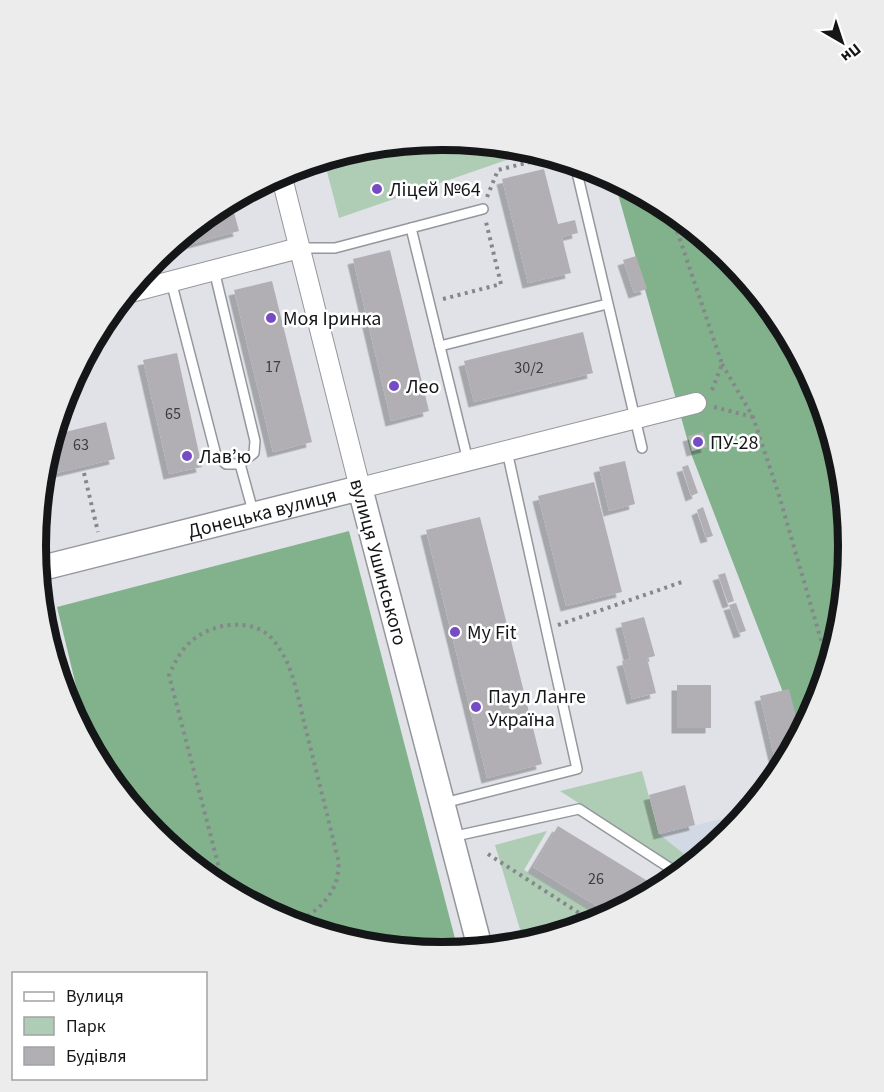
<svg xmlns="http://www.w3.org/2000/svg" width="884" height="1092" font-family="'Source Sans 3',sans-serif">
<defs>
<filter id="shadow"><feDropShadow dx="-5.5" dy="5.5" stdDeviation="0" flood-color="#0004"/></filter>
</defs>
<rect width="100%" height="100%" fill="#e0e2e8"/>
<path fill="#d2d8e4" d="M 746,813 L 729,833 L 694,862 L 659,834 Z"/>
<g fill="#afcdb5">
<path d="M 442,140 L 522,148 L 532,151 L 339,218 L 324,160 L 363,148 Z"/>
<path d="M 642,771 L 659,834 L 694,862 L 683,871 L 560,791 Z"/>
<path d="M 547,831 L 524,870 L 603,918 L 524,943 L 495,845 Z"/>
</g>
<g fill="#81b28c">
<path d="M 614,180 L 668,209 L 729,259 L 780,321 L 817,391 L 840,467 L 848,546 L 840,626 L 817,702 L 799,734 L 692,456 Z"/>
<path d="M 349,531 L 458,950 L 442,952 L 362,944 L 286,921 L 216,883 L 155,833 L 104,771 L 90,744 L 57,607 Z"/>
</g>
<g fill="#b1afb4" filter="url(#shadow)">
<path d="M 544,169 L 558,224 L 575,220 L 578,233 L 562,237 L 571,273 L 528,283 L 502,179 Z"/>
<path d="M 231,201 L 239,231 L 164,251 L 217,208 Z"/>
<path d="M 390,250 L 429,411 L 391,421 L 353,259 Z"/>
<path d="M 636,256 L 647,289 L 634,293 L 623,260 Z"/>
<path d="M 272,281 L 312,442 L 273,452 L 234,290 Z"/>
<path d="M 583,332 L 593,373 L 474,402 L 464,361 Z"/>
<path d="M 177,353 L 202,467 L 169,474 L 143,360 Z"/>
<path d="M 106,422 L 115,459 L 52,474 L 48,454 L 53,435 Z"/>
<path d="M 703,432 L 707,447 L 692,451 L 688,436 Z"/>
<path d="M 625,461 L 635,504 L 609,511 L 599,467 Z"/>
<path d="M 688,465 L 698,493 L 691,496 L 682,467 Z"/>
<path d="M 594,482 L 622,592 L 566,606 L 538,496 Z"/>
<path d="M 703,507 L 713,536 L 706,538 L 697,510 Z"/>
<path d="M 480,517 L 542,764 L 487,778 L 426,530 Z"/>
<path d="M 725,573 L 734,601 L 728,603 L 718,575 Z"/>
<path d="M 736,603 L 746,631 L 739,633 L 729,605 Z"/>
<path d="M 644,617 L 655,656 L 647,658 L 656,693 L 632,699 L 622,661 L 630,659 L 621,623 Z"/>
<rect x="677" y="685" width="34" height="43"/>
<path d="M 789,689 L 800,733 L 778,773 L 760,696 Z"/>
<path d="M 685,785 L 695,825 L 659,834 L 649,795 Z"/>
<path d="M 558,826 L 659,888 L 610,914 L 533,867 Z"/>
</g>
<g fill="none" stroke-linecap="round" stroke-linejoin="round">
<defs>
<g id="service">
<path d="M 575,164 L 642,448"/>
<path d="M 411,228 L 468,461"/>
<path d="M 299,248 L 335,248 L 483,209"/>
<path d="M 214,270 L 255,441 L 254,453 L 240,464 L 254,515"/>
<path d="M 171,281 L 216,455 L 226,464 L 240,464"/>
<path d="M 440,346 L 607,304"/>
<path d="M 444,803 L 577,769 L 507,451"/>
<path d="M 451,837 L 579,809 L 679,874"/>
</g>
<g id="minor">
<path d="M 281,174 L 360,488 L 696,403"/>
<path d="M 127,293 L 299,248"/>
</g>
<g id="tertiary">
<path id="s1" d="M 38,569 L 360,488 L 480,948"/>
</g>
</defs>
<use href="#service" stroke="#95979c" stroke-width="12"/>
<use href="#minor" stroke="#95979c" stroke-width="22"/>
<use href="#tertiary" stroke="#95979c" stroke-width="27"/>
<g stroke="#85878b" stroke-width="4" stroke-dasharray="3 4.5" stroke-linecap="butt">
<path d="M 487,197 L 498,170 L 542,159 L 562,160"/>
<path d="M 670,210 L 722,364 L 713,388 L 710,391"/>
<path d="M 443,299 L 501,284 L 486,222"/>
<path d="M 722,364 L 753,417 L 778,492 L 828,664"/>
<path d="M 714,407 L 753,417"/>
<path d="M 84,473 L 98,532"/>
<path d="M 558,625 L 682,582"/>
<path d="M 488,854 L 593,922"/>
<path d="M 224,887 L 169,675 C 181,648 193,633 223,626 C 237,623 256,625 267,634 C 275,640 281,651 286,660 C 296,681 300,707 306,730 C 317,774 328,818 339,863 C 338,869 338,876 336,882 C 330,900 308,921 289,922"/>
</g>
<use href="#service" stroke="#fff" stroke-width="9"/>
<use href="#minor" stroke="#fff" stroke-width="20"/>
<use href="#tertiary" stroke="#fff" stroke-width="24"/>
</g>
<g fill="#764cc5" stroke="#fff" stroke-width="2">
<circle cx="377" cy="189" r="6"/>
<circle cx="271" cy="318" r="6"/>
<circle cx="394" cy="386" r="6"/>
<circle cx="698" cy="442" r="6"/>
<circle cx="187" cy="456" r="6"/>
<circle cx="455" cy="632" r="6"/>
<circle cx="476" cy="707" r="6"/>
</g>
<g text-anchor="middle" stroke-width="5" stroke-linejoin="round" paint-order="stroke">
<g font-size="16" fill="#3c3c3f">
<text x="273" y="372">17</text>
<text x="529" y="373">30/2</text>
<text x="173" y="419">65</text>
<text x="81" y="450">63</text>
<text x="596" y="884">26</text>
</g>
<g font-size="20" fill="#151618" stroke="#fff" text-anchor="start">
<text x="389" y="196">Ліцей №64</text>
<text x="283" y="325">Моя Іринка</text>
<text x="406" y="393">Лео</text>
<text x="710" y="449">ПУ-28</text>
<text x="199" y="463">Лав’ю</text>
<text x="467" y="639">My Fit</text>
<text x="488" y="703">Паул Ланге<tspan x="488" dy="23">Україна</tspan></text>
</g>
<g font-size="20" fill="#151618" stroke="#fff">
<text dy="7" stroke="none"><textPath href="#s1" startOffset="231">Донецька вулиця</textPath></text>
<text transform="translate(379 562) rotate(75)" y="7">вулиця Ушинського</text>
</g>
</g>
<path d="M0 0H884V1092H0ZM46 546a396 396 0 1 1 792 0a396 396 0 1 1-792 0Z" fill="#ececed" fill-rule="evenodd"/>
<path fill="none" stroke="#151618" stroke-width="8" d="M46 546a396 396 0 1 1 792 0a396 396 0 1 1-792 0Z"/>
<rect x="12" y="972" width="195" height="108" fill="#ffffff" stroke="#a1a2a3" stroke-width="1.5"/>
<rect x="24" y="992" width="30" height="9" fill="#ffffff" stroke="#a1a2a3" stroke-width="1.5"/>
<text x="66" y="1002" font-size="18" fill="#151618">Вулиця</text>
<rect x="24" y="1017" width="30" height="18" fill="#afcdb5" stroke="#a1a2a3" stroke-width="1.5"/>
<text x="66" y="1032" font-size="18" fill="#151618">Парк</text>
<rect x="24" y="1047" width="30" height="18" fill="#b1afb4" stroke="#a1a2a3" stroke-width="1.5"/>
<text x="66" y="1062" font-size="18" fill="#151618">Будівля</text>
<g transform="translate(842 42) rotate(141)" stroke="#ffffff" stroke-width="4.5" paint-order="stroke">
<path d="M0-4.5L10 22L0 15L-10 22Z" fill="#151618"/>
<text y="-9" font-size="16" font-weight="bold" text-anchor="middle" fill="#151618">Пн</text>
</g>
</svg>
